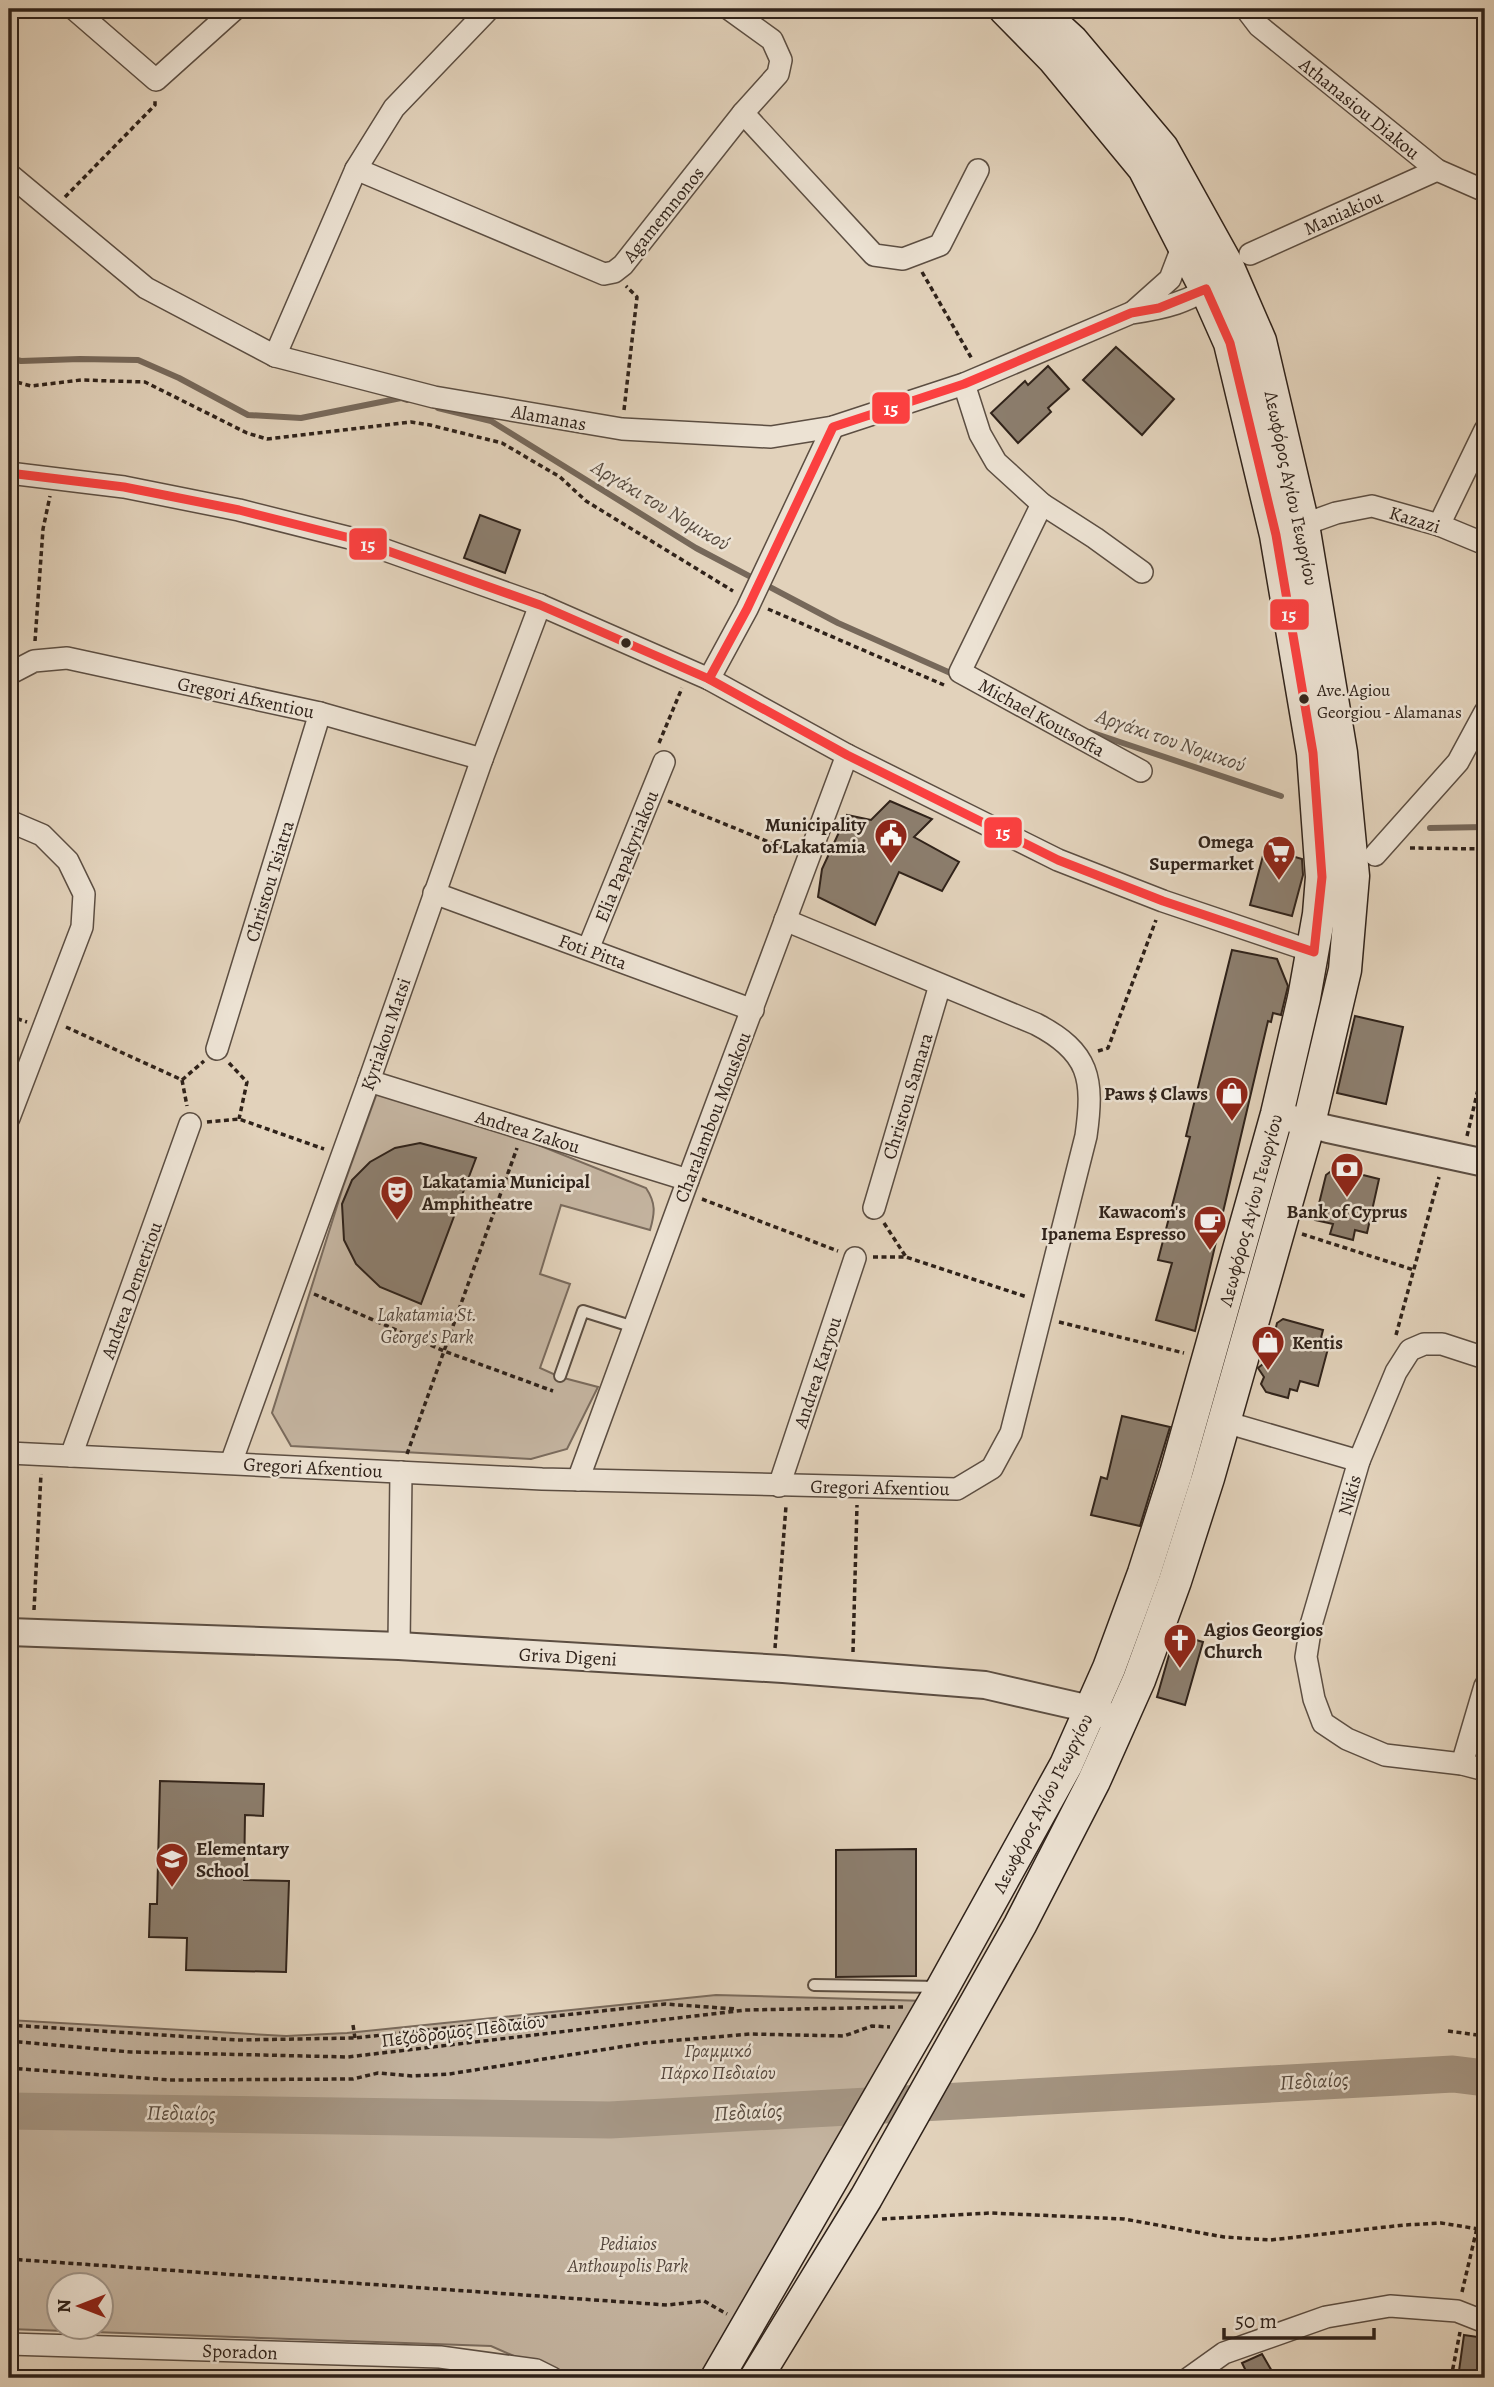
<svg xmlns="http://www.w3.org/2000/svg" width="1494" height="2387" font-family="Alegreya,serif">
<rect width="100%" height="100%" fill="#e2d2bb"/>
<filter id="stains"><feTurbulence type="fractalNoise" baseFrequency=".00286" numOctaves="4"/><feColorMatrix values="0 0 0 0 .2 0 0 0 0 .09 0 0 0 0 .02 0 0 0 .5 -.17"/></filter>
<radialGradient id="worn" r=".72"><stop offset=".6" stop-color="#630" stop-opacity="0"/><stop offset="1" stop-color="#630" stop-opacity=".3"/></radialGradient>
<g fill="#c4b4a0" stroke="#7a6b5d" stroke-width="2" fill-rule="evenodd">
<path d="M 377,1093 L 491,1126 L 646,1188 C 656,1203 655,1213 650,1230 L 561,1205 L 540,1274 L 570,1284 L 540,1368 L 560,1377 L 598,1387 L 567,1449 L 531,1459 L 291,1446 L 272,1413 L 343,1187 Z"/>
<path d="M 716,1995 L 926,2001 L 699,2378 L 564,2378 L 491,2346 L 9,2329 L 9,2020 L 286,2036 L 347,2033 ZM 60,2286 L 102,2286 L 102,2328 L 60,2328 Z"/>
</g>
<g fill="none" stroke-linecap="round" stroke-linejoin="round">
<g stroke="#76685a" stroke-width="6">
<path d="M 9,358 L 21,361 L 80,359 L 138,360 L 179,378 L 248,415 L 301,418 L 401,398 L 407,400"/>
<path d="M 438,408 L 491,421 L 696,548 L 838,623 L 955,675"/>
<path d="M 1090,732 L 1281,796"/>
<path d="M 1430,828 L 1485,827"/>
</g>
<path stroke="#a59684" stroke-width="37" d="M 9,2111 L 610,2120 L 1453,2074 L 1485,2078"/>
</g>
<g fill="#8c7e6e" stroke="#2f221a" stroke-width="2">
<path d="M 1116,347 L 1174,399 L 1142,435 L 1083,380 Z"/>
<path d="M 1048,366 L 1069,389 L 1048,408 L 1051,412 L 1018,443 L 991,413 L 1025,381 L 1028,385 Z"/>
<path d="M 480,515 L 520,530 L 505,573 L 464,558 Z"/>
<path d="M 890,801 L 932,819 L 914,837 L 959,862 L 942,891 L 899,872 L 875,925 L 818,897 L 822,869 L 847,815 L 871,820 Z"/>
<path d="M 1265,848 L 1302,859 L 1303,875 L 1292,916 L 1250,905 Z"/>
<path d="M 1232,950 L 1277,959 L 1288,986 L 1281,1015 L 1273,1013 L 1271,1022 L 1268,1021 L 1195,1331 L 1156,1320 L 1172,1263 L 1158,1260 L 1190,1137 L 1186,1136 Z"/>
<path d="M 1355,1016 L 1403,1027 L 1386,1104 L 1337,1093 Z"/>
<path d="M 420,1143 L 476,1158 L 421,1304 L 380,1287 L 356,1264 L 344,1240 L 342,1204 L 352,1180 L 370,1162 L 395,1148 Z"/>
<path d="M 1335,1168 L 1379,1179 L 1367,1233 L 1355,1230 L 1353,1240 L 1330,1234 L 1333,1224 L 1315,1220 L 1326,1175 Z"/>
<path d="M 1283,1319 L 1323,1330 L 1321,1338 L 1330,1341 L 1318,1386 L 1300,1381 L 1297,1391 L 1290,1389 L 1288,1398 L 1266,1392 L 1261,1384 L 1264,1377 L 1258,1368 L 1268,1360 L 1277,1323 Z"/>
<path d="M 1122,1416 L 1170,1427 L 1140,1526 L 1091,1515 L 1101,1477 L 1107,1479 Z"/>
<path d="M 1175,1634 L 1203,1642 L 1185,1705 L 1157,1697 Z"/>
<path d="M 160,1781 L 264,1784 L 263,1816 L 245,1815 L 244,1880 L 289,1881 L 286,1972 L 186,1970 L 187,1938 L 149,1937 L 150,1904 L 157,1904 Z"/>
<path d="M 916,1849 L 916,1976 L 836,1977 L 836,1850 Z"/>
<path d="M 1464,2335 L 1485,2338 L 1485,2378 L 1458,2378 Z"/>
<path d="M 1262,2354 L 1276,2378 L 1231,2378 L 1246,2371 L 1242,2363 Z"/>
</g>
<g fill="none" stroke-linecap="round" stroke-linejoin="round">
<defs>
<g id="service">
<path d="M 560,1376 L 583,1311 L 634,1327"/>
<path d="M 814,1985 L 940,1987"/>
</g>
<g id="minor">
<path d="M 74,9 L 156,80 L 235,9"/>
<path d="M 1246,9 L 1259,26 L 1437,170 L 1485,191"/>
<path d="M 743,113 L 874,255 L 903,259 L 940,245 L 978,170"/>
<path d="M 356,169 L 604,274 L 614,272 L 623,265 L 743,113 L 778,74 L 781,60 L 772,40 L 729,9"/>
<path d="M 9,174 L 146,288 L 275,356 L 434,397 L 622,429 L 771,437 L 833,427 L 964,384 L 1131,313 C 1159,309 1196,302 1215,280"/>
<path d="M 1250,254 L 1437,170"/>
<path d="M 1133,312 L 1170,279 L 1183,245"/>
<path d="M 275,356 L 356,169 L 394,108 L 489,9"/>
<path d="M 964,384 L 980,434 L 996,462 L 1042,504 L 1095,538 L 1142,572"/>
<path d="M 9,473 L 124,487 L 239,510 L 354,539 L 540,605 L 709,679 L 847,755 L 1058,860 L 1163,901 L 1314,952"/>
<path d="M 1042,504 L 960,672 L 1141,771"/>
<path d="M 1439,525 L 1485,430"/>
<path d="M 1291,529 L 1336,513 L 1372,506 L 1439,525 L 1485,544"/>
<path d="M 9,674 L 34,661 L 67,658 L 320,713 L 482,759"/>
<path d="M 709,679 L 747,609 L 833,427"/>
<path d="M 9,821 L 42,835 L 68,861 L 84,894 L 82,927 L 9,1118"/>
<path d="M 1375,855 L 1458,762 L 1485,712"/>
<path d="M 434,893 L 753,1010"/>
<path d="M 588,949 L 664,762"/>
<path d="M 217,1049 L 320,713"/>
<path d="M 369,1081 L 688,1180"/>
<path d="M 874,1208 L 940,985"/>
<path d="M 1485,1358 L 1442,1344 L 1424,1344 L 1410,1350 L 1396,1372 L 1359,1461 L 1311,1625 L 1306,1657 L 1314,1699 L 1323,1723 L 1347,1739 L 1385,1755 L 1462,1764 L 1485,1770"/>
<path d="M 1225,1422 L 1359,1461"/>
<path d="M 9,1453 L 542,1479 L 957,1489 L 992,1468 L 1011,1433 L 1086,1136 C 1094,1079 1090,1052 1036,1024 L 785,920"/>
<path d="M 71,1456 L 190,1124"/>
<path d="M 231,1463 L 369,1081 L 482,759 L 540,605"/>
<path d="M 578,1480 L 688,1180 L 847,755"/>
<path d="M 779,1486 L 855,1258"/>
<path d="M 399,1646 L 401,1472"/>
<path d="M 1462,1764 L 1485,1686"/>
<path d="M 9,2344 L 440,2357 L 536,2370 L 552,2378"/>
<path d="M 1189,2378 L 1224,2353 L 1326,2317 L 1390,2306 L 1457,2311 L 1485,2322"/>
</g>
<g id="tertiary">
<path d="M 1289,1118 L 1328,1129 L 1485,1163"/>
<path d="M 9,1632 L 399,1646 L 783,1669 L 985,1685 L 1090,1709 L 1110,1717"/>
</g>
<g id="secondary">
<path d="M 717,2378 L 943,1987 L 1066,1765 L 1109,1668 L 1144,1573 L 1176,1473 L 1258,1182 L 1277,1114 L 1304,998 L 1319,914 L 1322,877 L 1313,753 L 1276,535 L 1230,343 L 1206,289 L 1144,168 L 1054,59 L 1005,9"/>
<path d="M 756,2378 L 866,2198 L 1020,1925 L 1094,1781 L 1139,1680 L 1175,1581 L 1208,1478 L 1309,1123 L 1345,970 L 1353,876 L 1341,753 L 1303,525 L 1260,341 L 1227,265 L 1162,148 L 1072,41 L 1037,9"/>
</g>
</defs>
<use href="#service" stroke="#5c4e42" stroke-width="14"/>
<use href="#minor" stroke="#5c4e42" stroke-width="24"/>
<use href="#tertiary" stroke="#5c4e42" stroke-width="30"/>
<use href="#secondary" stroke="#2f221a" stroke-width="35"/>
<g stroke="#2f221a" stroke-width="3.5" stroke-dasharray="5 3.5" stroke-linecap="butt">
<path d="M 65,197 L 155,105 L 155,98"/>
<path d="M 922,272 L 972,359"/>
<path d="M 9,380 L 31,386 L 81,380 L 145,382 L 247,433 L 267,439 L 411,422 L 430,425 L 502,443 L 560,477 L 586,501 L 733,591"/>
<path d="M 624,410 L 637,297 L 626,286"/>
<path d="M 768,609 L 944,685"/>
<path d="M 35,641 L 43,529 L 50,496"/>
<path d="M 659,743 L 682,688"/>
<path d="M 668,801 L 791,851"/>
<path d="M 1410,848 L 1485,849"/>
<path d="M 9,1016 L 27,1022"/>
<path d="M 66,1027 L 182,1080 L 187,1106"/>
<path d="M 1098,1051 L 1108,1048 L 1156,920"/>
<path d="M 229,1063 L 247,1082 L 239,1119"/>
<path d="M 182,1080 L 204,1061"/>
<path d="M 207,1122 L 239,1119 L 324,1149"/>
<path d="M 1467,1136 L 1485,1060"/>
<path d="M 702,1199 L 838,1251"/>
<path d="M 884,1223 L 906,1257"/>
<path d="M 1302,1234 L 1414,1270"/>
<path d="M 873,1257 L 906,1257 L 1027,1297"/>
<path d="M 314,1294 L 444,1351 L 553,1391"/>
<path d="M 1059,1322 L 1184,1353"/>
<path d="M 1396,1335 L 1439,1177"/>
<path d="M 407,1454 L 517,1148"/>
<path d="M 34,1610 L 41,1474"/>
<path d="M 775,1648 L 786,1506"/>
<path d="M 853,1652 L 857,1505"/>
<path d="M 9,2025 L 238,2040 L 355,2038 L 665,2004 L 736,2009"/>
<path d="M 353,2025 L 355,2038"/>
<path d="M 1448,2031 L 1485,2036"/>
<path d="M 9,2041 L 131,2052 L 348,2057 L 745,2010 L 903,2007"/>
<path d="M 9,2068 L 170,2080 L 353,2079 L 378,2073 L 412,2076 L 449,2074 L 645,2043 L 750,2034 L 844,2036 L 872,2026 L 890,2027"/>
<path d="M 882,2219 L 991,2213 L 1124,2219 L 1224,2237 L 1270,2240 L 1404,2225 L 1441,2223 L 1485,2230"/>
<path d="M 9,2259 L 667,2305 L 704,2301 L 727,2314"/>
<path d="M 1462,2292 L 1477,2228"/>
<path d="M 1451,2378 L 1460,2332"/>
</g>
<use href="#service" stroke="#ece2d3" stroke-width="10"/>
<use href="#minor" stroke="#ece2d3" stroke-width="21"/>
<use href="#tertiary" stroke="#ece2d3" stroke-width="26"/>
<use href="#secondary" stroke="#ece2d3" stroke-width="32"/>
<defs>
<g id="bus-1">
<path d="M 1206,289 L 1230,343 L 1276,535 L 1313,753 L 1322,877 L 1314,952 L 1163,901 L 1058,860 L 847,755 L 709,679 L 747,609 L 833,427 L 964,384 L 1131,313 L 1159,308 Z"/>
<path d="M 9,473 L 124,487 L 239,510 L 354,539 L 540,605 L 709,679"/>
</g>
</defs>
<use href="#bus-1" stroke="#ece2d3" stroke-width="14"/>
<use href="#bus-1" stroke="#fb4040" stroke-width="9"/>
</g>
<defs>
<symbol id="civic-pin" viewBox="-11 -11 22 30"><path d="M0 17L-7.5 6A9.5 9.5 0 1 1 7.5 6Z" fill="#8f2418" stroke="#ece2d3"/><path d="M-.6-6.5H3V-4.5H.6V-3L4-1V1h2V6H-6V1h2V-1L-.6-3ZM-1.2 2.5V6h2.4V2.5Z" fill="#fff"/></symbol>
<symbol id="supermarket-pin" viewBox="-11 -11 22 30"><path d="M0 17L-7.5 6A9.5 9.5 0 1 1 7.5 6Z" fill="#8f2418" stroke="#ece2d3"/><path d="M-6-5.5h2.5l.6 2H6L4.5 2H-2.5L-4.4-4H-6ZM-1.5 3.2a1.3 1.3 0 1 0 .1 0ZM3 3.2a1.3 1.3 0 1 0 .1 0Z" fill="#fff"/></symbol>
<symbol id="shop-pin" viewBox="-11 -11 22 30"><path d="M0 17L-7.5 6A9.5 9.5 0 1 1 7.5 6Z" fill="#8f2418" stroke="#ece2d3"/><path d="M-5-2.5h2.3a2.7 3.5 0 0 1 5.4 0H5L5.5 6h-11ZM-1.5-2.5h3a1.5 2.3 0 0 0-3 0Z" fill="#fff"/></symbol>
<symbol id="bank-pin" viewBox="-11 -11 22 30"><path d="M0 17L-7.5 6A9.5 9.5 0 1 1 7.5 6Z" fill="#8f2418" stroke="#ece2d3"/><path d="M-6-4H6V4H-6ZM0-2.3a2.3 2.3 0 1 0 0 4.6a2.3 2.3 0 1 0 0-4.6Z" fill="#fff"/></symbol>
<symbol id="theatre-pin" viewBox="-11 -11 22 30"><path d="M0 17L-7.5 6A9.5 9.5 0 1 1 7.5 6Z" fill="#8f2418" stroke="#ece2d3"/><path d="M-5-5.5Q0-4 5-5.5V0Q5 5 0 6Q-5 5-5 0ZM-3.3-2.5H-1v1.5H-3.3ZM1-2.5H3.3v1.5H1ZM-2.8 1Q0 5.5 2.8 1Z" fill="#fff"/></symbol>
<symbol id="cafe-pin" viewBox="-11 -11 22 30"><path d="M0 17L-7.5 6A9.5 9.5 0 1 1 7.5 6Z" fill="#8f2418" stroke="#ece2d3"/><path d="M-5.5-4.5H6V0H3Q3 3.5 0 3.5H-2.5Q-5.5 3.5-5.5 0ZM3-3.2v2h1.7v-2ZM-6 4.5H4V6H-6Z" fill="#fff"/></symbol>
<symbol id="church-pin" viewBox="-11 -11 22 30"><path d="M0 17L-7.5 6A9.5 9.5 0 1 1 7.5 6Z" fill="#8f2418" stroke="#ece2d3"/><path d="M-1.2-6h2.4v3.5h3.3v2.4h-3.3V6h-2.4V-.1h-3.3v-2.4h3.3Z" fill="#fff"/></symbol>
<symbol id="school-pin" viewBox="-11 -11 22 30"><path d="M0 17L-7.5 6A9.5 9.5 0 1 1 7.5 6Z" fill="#8f2418" stroke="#ece2d3"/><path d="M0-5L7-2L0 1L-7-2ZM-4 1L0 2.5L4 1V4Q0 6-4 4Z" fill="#fff"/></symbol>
</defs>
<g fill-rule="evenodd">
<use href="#civic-pin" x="872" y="816" width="38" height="52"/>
<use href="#supermarket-pin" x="1260" y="833" width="38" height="52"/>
<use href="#shop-pin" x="1213" y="1074" width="38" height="52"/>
<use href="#bank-pin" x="1328" y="1150" width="38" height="52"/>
<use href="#theatre-pin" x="378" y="1173" width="38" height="52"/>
<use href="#cafe-pin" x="1191" y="1203" width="38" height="52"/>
<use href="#shop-pin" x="1249" y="1323" width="38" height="52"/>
<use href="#church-pin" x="1161" y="1621" width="38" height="52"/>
<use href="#school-pin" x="153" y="1840" width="38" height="52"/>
</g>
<g fill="#2f221a" stroke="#ece2d3" stroke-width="2.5">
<circle cx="626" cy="643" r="6"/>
<circle cx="1304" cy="699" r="6"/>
</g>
<g text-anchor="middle" stroke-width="5" stroke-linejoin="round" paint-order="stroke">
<g font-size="17" fill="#2f221a" stroke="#ece2d3" text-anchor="start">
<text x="1317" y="696">Ave. Agiou<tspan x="1317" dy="22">Georgiou - Alamanas</tspan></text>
</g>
<g font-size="19" fill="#2f221a" stroke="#ece2d3">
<text transform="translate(1360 108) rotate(39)" y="7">Athanasiou Diakou</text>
<text transform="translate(1343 212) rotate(-24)" y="7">Maniakiou</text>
<text transform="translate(663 214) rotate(-51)" y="7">Agamemnonos</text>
<text transform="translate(549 417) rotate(10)" y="7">Alamanas</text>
<text transform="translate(1292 488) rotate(78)" y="7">Λεωφόρος Αγίου Γεωργίου</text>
<text transform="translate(1415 519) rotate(17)" y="7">Kazazi</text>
<text transform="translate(246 697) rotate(12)" y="7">Gregori Afxentiou</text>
<text transform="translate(1042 717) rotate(29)" y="7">Michael Koutsofta</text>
<text transform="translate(626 856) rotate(-68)" y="7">Elia Papakyriakou</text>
<text transform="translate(269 881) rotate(-73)" y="7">Christou Tsiatra</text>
<text transform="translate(593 951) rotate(20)" y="7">Foti Pitta</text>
<text transform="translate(385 1034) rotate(-71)" y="7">Kyriakou Matsi</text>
<text transform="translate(907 1096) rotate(-73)" y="7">Christou Samara</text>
<text transform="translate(712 1117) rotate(-69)" y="7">Charalambou Mouskou</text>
<text transform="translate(528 1131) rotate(17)" y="7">Andrea Zakou</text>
<text transform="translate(1250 1210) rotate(-75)" y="7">Λεωφόρος Αγίου Γεωργίου</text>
<text transform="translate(131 1290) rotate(-70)" y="7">Andrea Demetriou</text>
<text transform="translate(817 1372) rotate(-72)" y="7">Andrea Karyou</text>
<text transform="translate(313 1467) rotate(3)" y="7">Gregori Afxentiou</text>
<text transform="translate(880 1487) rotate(1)" y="7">Gregori Afxentiou</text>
<text transform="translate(1349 1495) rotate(-74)" y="7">Nikis</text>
<text transform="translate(568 1656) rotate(3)" y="7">Griva Digeni</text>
<text transform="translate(1042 1803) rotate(-63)" y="7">Λεωφόρος Αγίου Γεωργίου</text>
<text transform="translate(463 2030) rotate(-7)" y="7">Πεζόδρομος Πεδιαίου</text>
<text transform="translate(240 2351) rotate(2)" y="7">Sporadon</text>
</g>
<g font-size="19" font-weight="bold" fill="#2f221a" stroke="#ece2d3" text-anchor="end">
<text x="866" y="831">Municipality<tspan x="866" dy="22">of Lakatamia</tspan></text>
<text x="1254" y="848">Omega<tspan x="1254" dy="22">Supermarket</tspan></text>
<text x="1208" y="1100">Paws $ Claws</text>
<text x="422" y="1188" text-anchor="start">Lakatamia Municipal<tspan x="422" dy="22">Amphitheatre</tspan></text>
<text x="1186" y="1218">Kawacom's<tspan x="1186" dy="22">Ipanema Espresso</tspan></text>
<text x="1347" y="1218" text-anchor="middle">Bank of Cyprus</text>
<text x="1292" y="1349" text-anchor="start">Kentis</text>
<text x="1204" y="1636" text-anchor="start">Agios Georgios<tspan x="1204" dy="22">Church</tspan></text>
<text x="196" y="1855" text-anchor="start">Elementary<tspan x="196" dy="22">School</tspan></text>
</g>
<g font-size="19" font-style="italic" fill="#54463c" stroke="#ece2d3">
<text x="427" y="1321">Lakatamia St.<tspan x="427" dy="22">George's Park</tspan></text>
<text x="718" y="2057">Γραμμικό<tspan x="718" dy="22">Πάρκο Πεδιαίου</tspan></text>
<text x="628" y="2250">Pediaios<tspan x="628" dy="22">Anthoupolis Park</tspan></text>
</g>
<g font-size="21" font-style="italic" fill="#584b3f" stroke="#ece2d3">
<text transform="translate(661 505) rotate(31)" y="7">Αργάκι του Νομικού</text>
<text transform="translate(1171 740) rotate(19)" y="7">Αργάκι του Νομικού</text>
<text transform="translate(1314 2081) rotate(-3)" y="7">Πεδιαίος</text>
<text transform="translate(748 2112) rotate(-3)" y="7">Πεδιαίος</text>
<text transform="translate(181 2113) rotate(1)" y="7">Πεδιαίος</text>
</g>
</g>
<g stroke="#ece2d3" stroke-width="2.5">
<rect x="871" y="391" width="40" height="34" rx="7" fill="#fb4040"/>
<rect x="348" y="527" width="40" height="34" rx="7" fill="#fb4040"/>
<rect x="1269" y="598" width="41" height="33" rx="7" fill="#fb4040"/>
<rect x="983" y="816" width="40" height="33" rx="7" fill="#fb4040"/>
</g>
<g font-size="19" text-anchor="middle" font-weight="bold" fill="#fff">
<text x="891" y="415">15</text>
<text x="368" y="551">15</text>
<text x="1289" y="621">15</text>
<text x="1003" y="839">15</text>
</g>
<rect width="1494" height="2387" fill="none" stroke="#e2d2bb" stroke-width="35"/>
<rect x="10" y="10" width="1473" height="2366" fill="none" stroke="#2f221a" stroke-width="3.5"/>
<rect x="18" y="18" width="1459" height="2352" fill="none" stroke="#2f221a" stroke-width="2"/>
<g transform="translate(80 2306) rotate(270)"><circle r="33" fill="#ece2d3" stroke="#a09589" stroke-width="2"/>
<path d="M0-5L12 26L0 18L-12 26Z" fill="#8f2418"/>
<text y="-10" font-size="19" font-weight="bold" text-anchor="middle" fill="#2f221a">N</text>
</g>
<path d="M1224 2328v10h150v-10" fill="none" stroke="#2f221a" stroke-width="3.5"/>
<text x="1235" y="2328" font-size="21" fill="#2f221a" stroke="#ece2d3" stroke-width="5" paint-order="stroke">50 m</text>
<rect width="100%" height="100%" filter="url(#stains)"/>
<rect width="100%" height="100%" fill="url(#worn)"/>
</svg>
